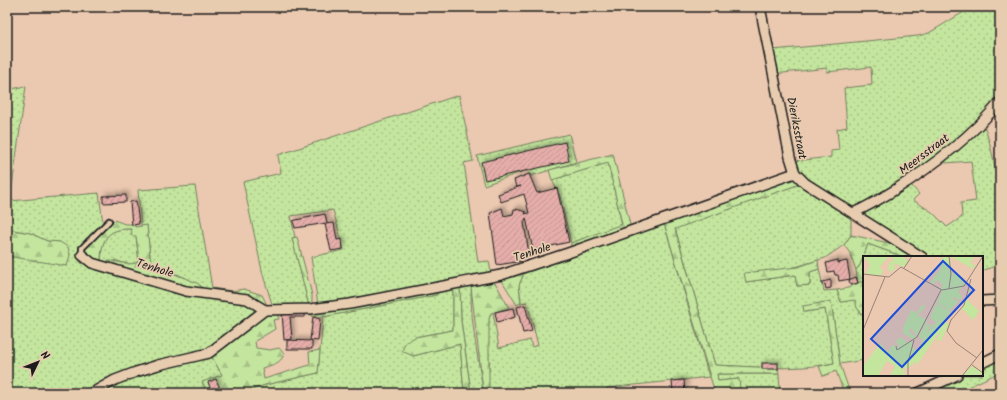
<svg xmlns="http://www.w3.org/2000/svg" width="1007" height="400" font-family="Kalam,sans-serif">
<defs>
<pattern id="grass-dots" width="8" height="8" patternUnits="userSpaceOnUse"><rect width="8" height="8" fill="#c4e59e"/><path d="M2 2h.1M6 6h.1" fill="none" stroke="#a8c488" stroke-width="1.8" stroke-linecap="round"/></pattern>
<pattern id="forest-firs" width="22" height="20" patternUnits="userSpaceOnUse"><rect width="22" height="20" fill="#c4e59e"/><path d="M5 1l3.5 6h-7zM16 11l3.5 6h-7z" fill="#a8c488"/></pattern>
<pattern id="building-hatch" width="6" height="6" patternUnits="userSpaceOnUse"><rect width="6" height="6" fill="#e5ada9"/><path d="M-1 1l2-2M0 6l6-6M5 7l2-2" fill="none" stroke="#c49491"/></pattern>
<filter id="shadow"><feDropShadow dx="3" dy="-3" stdDeviation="2" flood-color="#0004"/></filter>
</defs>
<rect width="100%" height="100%" fill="#ebc8b0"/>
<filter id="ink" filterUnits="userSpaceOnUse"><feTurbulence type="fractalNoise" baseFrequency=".025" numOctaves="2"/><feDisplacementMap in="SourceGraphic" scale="8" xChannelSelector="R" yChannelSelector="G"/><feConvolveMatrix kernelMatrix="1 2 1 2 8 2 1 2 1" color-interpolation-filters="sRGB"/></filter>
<g filter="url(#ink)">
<g fill="url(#grass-dots)" stroke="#70805d">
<path d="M 972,7 L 1000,7 L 1000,99 L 982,120 L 919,173 L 854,209 L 801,176 L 795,161 L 831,157 L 831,151 L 839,150 L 837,129 L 847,127 L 844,88 L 872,85 L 871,67 L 827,72 L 827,68 L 783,73 L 779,73 L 777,69 L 773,50 L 918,36 L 929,33 Z"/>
<path d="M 26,86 L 10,201 L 99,193 L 103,224 C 93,234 73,248 81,263 L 246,301 L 259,309 L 212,349 L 91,390 L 86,393 L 7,393 L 7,256 L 46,261 L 60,242 L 47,241 L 30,233 L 7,229 L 11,209 L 7,203 L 7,90 Z"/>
<path d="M 459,95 L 473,161 L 464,163 L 478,262 L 489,261 L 491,273 L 318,305 L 311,257 L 344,250 L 333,210 L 291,216 L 295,238 L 292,238 L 309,306 L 273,307 L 263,275 L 243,182 L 281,173 L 278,155 Z"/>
<path d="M 984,125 C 1001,175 1000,212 1000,264 L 982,271 L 982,257 L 927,257 L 871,223 L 862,215 L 911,185 L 919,194 L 913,200 L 932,212 L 947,227 L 962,217 L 961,203 L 976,201 L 971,161 L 945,163 L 943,160 Z"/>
<path d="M 569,134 L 576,162 L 531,176 L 528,170 L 484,185 L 477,156 Z"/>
<path d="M 608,162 L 622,225 L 571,243 L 560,196 L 552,180 Z"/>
<path d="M 798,180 L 848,215 L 851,220 L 851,235 L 844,245 L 825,258 L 746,282 L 795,275 L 797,286 L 810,285 L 810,272 L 819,269 L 824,291 L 837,290 L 841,302 L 855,299 L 860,313 L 864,316 L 864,360 L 840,364 L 831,301 L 805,312 L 825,309 L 834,363 C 795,371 754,367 715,365 L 675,228 L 797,185 Z"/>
<path d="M 195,186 L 212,288 L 232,291 L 233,295 L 199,292 L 201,286 L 184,277 L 155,266 L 150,257 L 147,225 L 141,226 L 138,190 Z"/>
<path d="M 664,223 L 709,377 L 607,388 L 608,393 L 471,393 L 461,321 L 460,286 L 473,283 C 466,296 480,371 483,389 C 485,383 489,375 489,369 C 490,351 483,330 491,313 L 493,312 L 499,348 L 530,340 L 532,347 L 538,345 L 527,302 L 521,303 L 519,285 L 525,271 Z"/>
<path d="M 131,229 L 136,236 L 139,261 C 132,267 123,263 115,260 L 110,265 L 101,263 C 101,240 106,228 131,229 Z"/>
<path d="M 868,244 L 904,257 L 864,257 L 864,282 L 858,284 L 856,270 L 859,267 Z"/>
<path d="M 453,287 L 453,330 L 415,337 L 413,356 L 460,344 L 464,393 L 242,393 L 265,385 L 318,373 L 323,317 L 436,295 L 436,290 Z"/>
<path d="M 212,357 L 222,375 L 203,382 L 207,393 L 105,393 L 107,388 L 155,370 Z"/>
<path d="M 1000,357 L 998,373 L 955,393 L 925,393 L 962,375 L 982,375 L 982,365 Z"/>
<path d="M 716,374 L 779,374 L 780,393 L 720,393 L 719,390 L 738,379 L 718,381 Z"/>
</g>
<g fill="url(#forest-firs)" stroke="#70805d">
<path d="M 613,154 L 631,229 L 571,250 L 571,243 L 622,224 L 608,163 L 552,180 L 549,170 Z"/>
<path d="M 794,176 L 798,180 L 797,185 L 675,229 L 715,365 L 778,368 L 779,374 L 717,374 L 718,381 L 739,379 L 740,388 L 719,390 L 720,393 L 715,393 L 664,223 Z"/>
<path d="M 114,220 L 125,224 L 135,224 L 135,227 L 147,225 L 150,257 L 155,266 L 197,283 L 201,286 L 199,292 L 110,265 L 107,261 C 118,260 130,268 139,261 L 136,236 L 132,236 L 131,229 C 106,228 101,241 101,263 L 92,260 L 85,252 L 86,249 Z"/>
<path d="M 7,229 L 30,233 L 47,241 L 60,242 L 68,247 L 70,255 L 67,266 L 7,256 Z"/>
<path d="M 851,235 L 894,244 L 918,257 L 904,257 L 868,244 L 860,265 L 856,270 L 850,253 L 844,245 Z"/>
<path d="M 297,237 L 312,295 L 312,304 L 309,306 L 292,238 Z"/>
<path d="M 818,260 L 819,269 L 810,272 L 810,285 L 797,286 L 795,275 L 746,282 L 744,273 L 798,267 Z"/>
<path d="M 525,271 L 519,285 L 521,303 L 517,305 L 501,279 Z"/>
<path d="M 491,281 L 496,284 L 509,308 L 491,313 L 489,319 L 489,385 L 488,389 L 483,390 L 471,287 L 473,283 Z"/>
<path d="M 860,282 L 864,282 L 864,316 L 857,308 L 855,300 L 841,302 L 837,290 L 848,288 Z"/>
<path d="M 460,286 L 461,321 L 471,393 L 464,393 L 460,344 L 413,356 L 402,351 L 405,343 L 415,337 L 453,330 L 453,287 Z"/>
<path d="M 244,289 L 262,295 L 268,307 L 233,295 L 232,291 Z"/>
<path d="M 436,290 L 437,295 L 323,317 L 312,316 L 312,311 Z"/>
<path d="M 831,301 L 840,364 L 850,393 L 844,393 L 836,371 L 823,376 L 819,366 L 834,363 L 825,309 L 804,312 L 803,306 Z"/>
<path d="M 277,312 L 279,319 L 273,320 L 275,329 L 255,341 L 256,348 L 270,350 L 279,348 L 284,354 C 281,364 271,365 262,368 L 264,379 L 310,365 L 309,352 L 320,350 L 318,373 L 265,385 L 242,393 L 207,393 L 202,382 L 222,375 L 212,357 C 232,342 253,316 277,312 Z"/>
</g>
<g fill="url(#building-hatch)" stroke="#1c1c1c" filter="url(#shadow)">
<path d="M 565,142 L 569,161 L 485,180 L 481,162 Z"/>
<path d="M 529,174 L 537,193 L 557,188 L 569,242 L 533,250 L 526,218 L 524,223 L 530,260 L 497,265 L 490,213 L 502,208 L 504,216 L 513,214 L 514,209 L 516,209 L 526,212 L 525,214 L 529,213 L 524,194 L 501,202 L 498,194 L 521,186 L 516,187 L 514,180 Z"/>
<path d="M 126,195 L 126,202 L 103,203 L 103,196 Z"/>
<path d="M 136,201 L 139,224 L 132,225 L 130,202 Z"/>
<path d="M 325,214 L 327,223 L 295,228 L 293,221 L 296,220 Z"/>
<path d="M 334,223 L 337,240 L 342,239 L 343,249 L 331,251 L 325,224 Z"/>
<path d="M 838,260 L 838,263 L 847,261 L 850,279 L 839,281 L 838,275 L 835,275 L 834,271 L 828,272 L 826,263 Z"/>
<path d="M 856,277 L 858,283 L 850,285 L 849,280 Z"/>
<path d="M 831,280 L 831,288 L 826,289 L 825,284 L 822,285 L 822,282 Z"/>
<path d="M 525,305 L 532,331 L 523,333 L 517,307 Z"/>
<path d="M 513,308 L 515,317 L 497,322 L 495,312 Z"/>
<path d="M 282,312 L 305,313 L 305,317 L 290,317 L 292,339 L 284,340 Z"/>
<path d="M 313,317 L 320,319 L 318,341 L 310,340 Z"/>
<path d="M 287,340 L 312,341 L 312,349 L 287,349 Z"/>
<rect x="762" y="363" width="16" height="6"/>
<path d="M 216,379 L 220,389 L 212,393 L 208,382 Z"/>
<path d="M 684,380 L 685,393 L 673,393 L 672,381 Z"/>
</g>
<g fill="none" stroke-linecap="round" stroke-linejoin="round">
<defs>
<path id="service" d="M 82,255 L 82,248 L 109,221"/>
<g id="minor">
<path d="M 760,7 L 790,157 L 795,173 L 805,183 L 922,257"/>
<path d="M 853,213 C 867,207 880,199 893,191 C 933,166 970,138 1000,102"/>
<path d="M 82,255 L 92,263 L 186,291 L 247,299 L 265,310"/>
<path d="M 982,301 L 1000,300"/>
<path d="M 982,363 L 1000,354"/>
<path d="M 92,393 L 115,380 L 136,372 L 158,365 L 209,353 L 265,310 L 310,309 L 350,304 L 501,275 L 568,253 L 795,173"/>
<path d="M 918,393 L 957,375"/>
</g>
</defs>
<use href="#service" stroke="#1c1c1c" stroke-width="8"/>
<use href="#minor" stroke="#1c1c1c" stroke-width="12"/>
<use href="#service" stroke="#e8ccaf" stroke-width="4.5"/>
<use href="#minor" stroke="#e8ccaf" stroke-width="9"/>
</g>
</g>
<g text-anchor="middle" stroke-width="3.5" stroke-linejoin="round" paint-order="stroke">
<g font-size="12" fill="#1c1c1c" stroke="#e8ccaf">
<text transform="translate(797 128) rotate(79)" y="4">Dieriksstraat</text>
<text transform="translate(924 154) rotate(-37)" y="4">Meersstraat</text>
<text transform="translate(532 252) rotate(-18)" y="4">Tenhole</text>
<text transform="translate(155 268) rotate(17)" y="4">Tenhole</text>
</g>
</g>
<g transform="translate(863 256)">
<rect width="120" height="120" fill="#ebc8b0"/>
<path d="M 1,0 L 26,0 L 17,11 L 20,15 L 17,20 L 3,18 L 7,9 ZM 27,0 L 39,0 L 45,5 L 41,11 L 33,8 L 30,10 L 33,12 L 28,16 L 25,12 L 27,6 L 29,4 L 33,6 ZM 80,0 L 112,0 L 107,6 L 112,10 L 110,13 L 87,0 L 88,16 L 101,23 L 99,27 L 102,28 L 95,35 L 99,41 L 96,44 L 91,41 L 89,43 L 96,45 L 87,54 L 74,47 L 79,35 L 77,33 L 80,29 L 75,24 L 77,22 L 70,28 L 67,27 L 77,14 ZM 108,30 L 104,44 L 116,55 L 110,64 L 99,53 ZM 73,48 L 88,55 L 81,65 L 86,68 L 78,85 L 73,84 L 77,79 L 75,78 L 54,109 L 52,106 L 44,113 L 40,111 L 43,120 L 39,120 L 38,117 L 37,120 L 27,120 L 32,110 L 24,105 L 16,118 L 19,120 L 0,120 L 0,110 L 17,87 L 25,96 L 30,89 L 38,91 L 33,86 L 37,81 L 45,87 L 49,85 L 50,92 L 54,95 L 60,85 L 56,80 L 63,68 L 66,71 L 64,77 L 68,72 L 63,68 L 64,67 L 73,73 L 67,67 L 71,69 L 73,66 L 67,62 ZM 59,49 L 62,50 L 60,54 L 54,59 L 64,64 L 54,80 L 48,72 L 46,76 L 54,81 L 51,84 L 40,77 L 40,72 L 48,54 L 54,57 ZM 109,110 L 120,117 L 120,118 L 99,120 Z" fill="#c4e59e"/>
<path fill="none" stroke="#988375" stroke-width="1" d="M 41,12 L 49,0M 0,18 L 26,21 L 38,11 L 79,34 L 101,30 L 120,0M 108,23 L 101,49 L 88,64 L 84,75 L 93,87 L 114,102M 86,32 L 88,18 L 86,0M 0,74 L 22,21M 33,90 L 34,94 L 54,81 L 78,34M 109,109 L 120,117M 45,120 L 45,106 L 51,84M 99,120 L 120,94"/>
<path fill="#1d4ed8" fill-opacity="0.15" stroke="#1d4ed8" stroke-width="2" d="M 80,5 L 111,34 L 39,111 L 8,83 Z"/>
<rect width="120" height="120" fill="none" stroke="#1c1c1c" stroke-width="2"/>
</g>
<rect width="1007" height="400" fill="none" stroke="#e8ccaf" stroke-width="24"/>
<rect x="12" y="12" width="983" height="376" fill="none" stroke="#1c1c1c" stroke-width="1.5" filter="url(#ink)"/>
<g transform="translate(38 362) rotate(47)" stroke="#e8ccaf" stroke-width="3" paint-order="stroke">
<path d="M0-3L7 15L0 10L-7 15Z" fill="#1c1c1c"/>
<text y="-6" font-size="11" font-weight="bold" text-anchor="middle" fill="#1c1c1c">N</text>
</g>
</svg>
